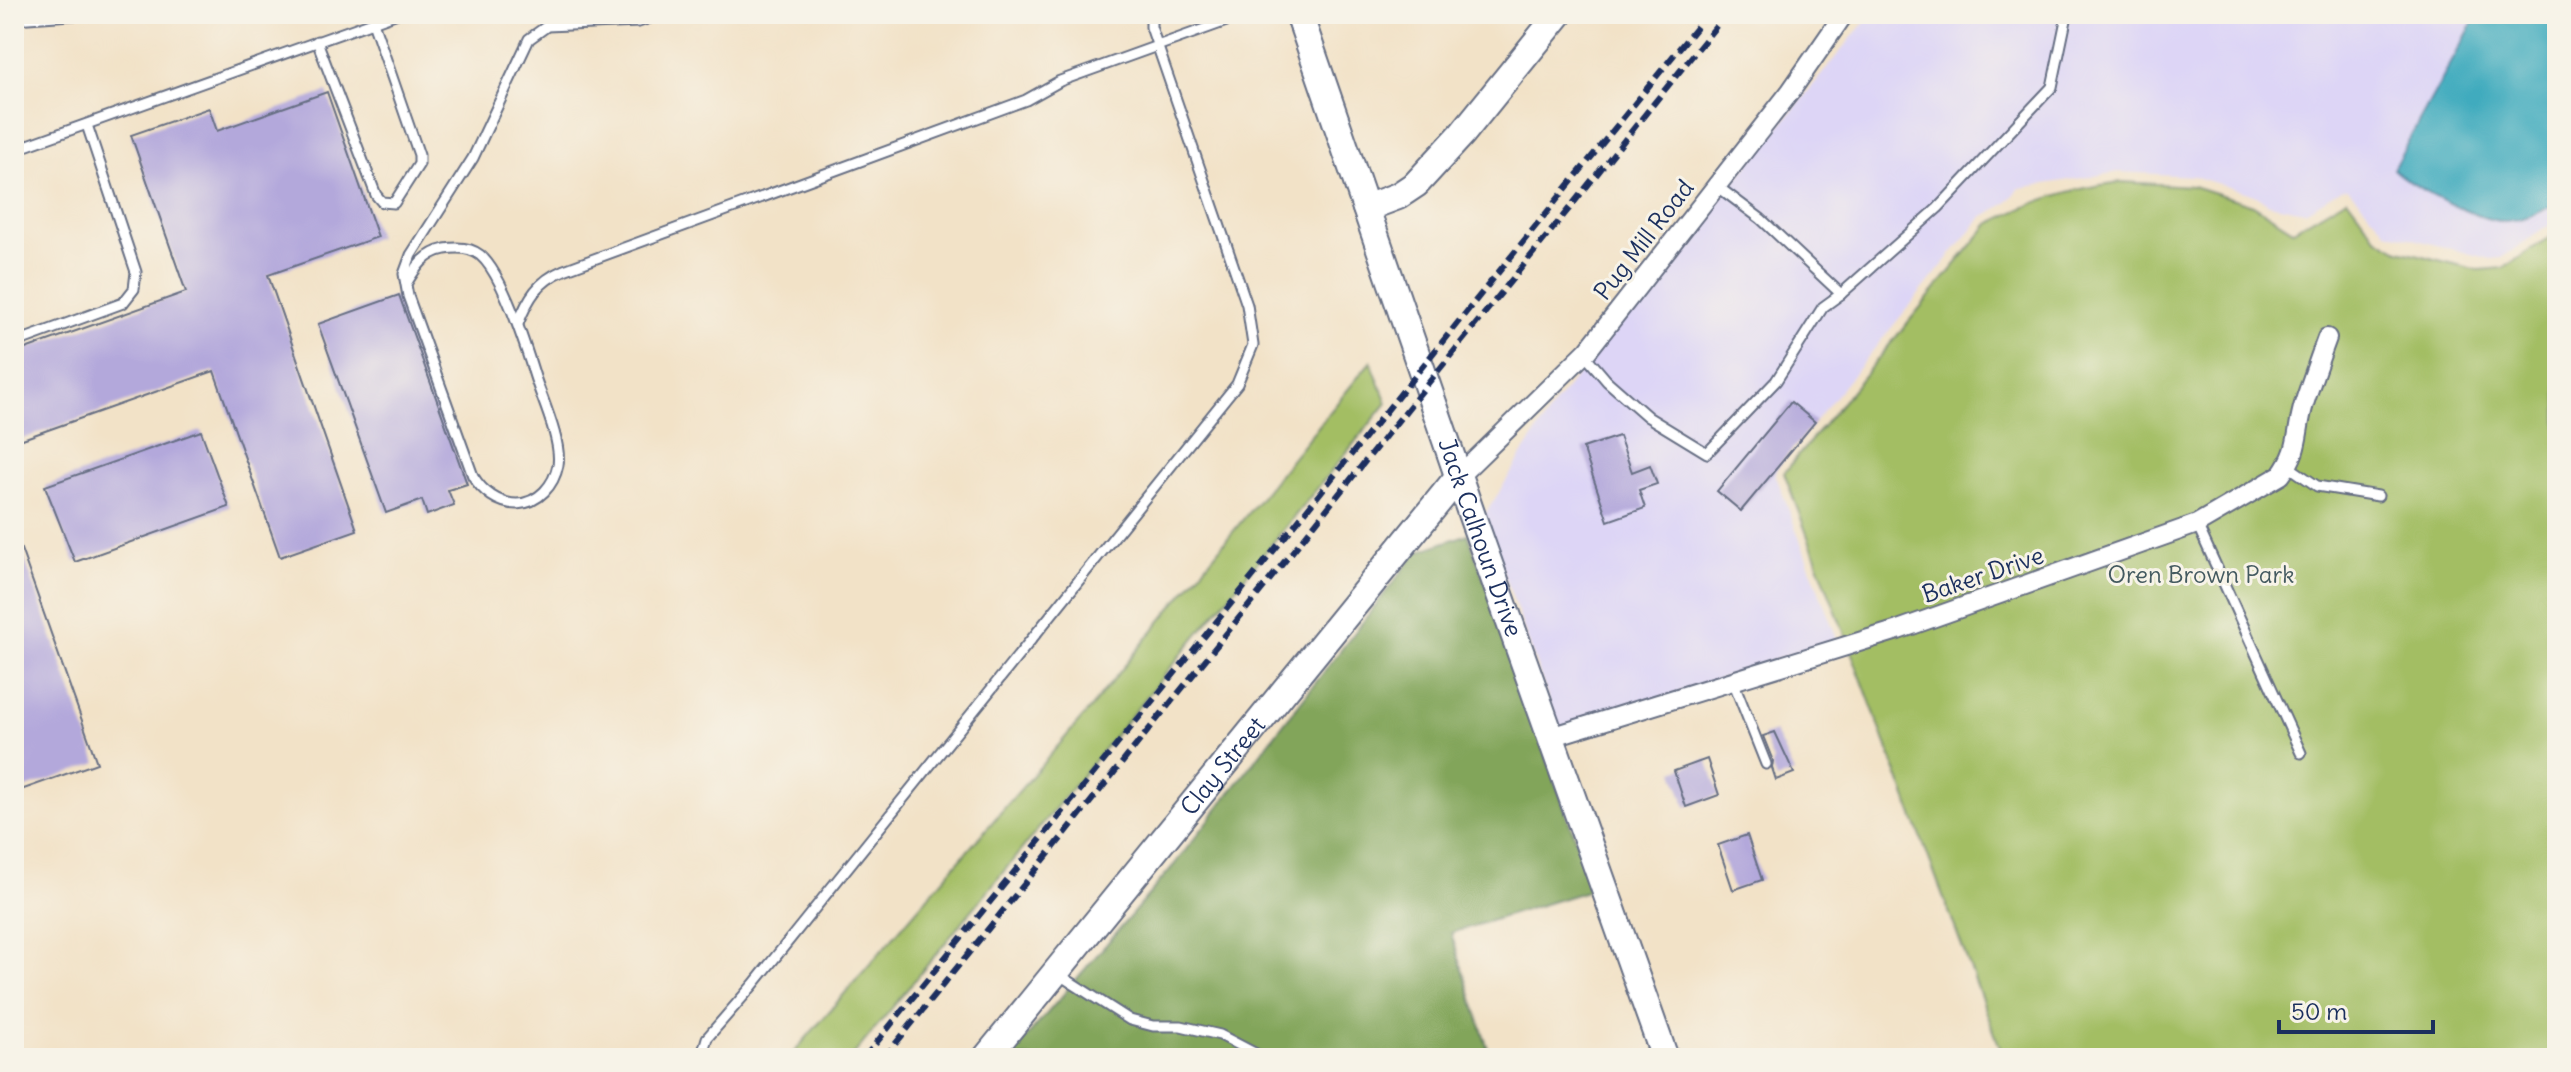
<svg xmlns="http://www.w3.org/2000/svg" width="2571" height="1072" font-family="Delius,sans-serif">
<rect width="100%" height="100%" fill="#f7f3e8"/>
<filter id="ink" filterUnits="userSpaceOnUse"><feTurbulence type="fractalNoise" baseFrequency=".0125" numOctaves="2"/><feDisplacementMap in="SourceGraphic" scale="16" xChannelSelector="R" yChannelSelector="G"/><feConvolveMatrix kernelMatrix="1 2 1 2 8 2 1 2 1" color-interpolation-filters="sRGB"/></filter>
<filter id="wash" filterUnits="userSpaceOnUse"><feTurbulence type="fractalNoise" baseFrequency=".006" numOctaves="4" result="noise"/><feDisplacementMap in="SourceGraphic" scale="32" xChannelSelector="R" yChannelSelector="G"/><feGaussianBlur stdDeviation="1.8" result="paint"/><feColorMatrix in="noise" values="0 0 0 0 0 0 0 0 0 0 0 0 0 0 0 0 0 1.4 0 .05"/><feComposite in="paint" operator="in"/></filter>
<g filter="url(#wash)">
<rect width="100%" height="100%" fill="#f2e2c7"/>
<path fill="#ddd5f6" d="M 1871,14 L 2478,14 L 2465,36 L 2543,212 L 2557,201 L 2557,220 L 2501,258 L 2490,259 L 2387,232 L 2348,188 L 2342,189 L 2305,211 L 2269,204 L 2255,195 L 2193,176 L 2119,172 L 2020,188 L 2007,203 L 1982,217 L 1776,469 L 1776,476 L 1837,639 L 1560,732 L 1484,516 L 1555,403 Z"/>
<g fill="#a3be64" stroke="#5f7661" stroke-width="2">
<path d="M 2121,182 L 2193,186 L 2253,205 L 2293,230 L 2347,198 L 2376,237 L 2399,250 L 2478,270 L 2504,268 L 2557,232 L 2557,1058 L 2004,1058 L 1784,473 L 1989,224 C 2036,200 2068,189 2121,182 Z"/>
<path d="M 1371,361 L 1387,403 L 851,1058 L 789,1058 L 1089,710 Z"/>
</g>
<path fill="#82a55a" stroke="#4e6a5c" stroke-width="2" d="M 1468,534 L 1593,889 L 1451,933 L 1491,1058 L 1009,1058 L 1174,865 L 1417,552 Z"/>
<path fill="#3fabbe" stroke="#2d6d8e" stroke-width="2" d="M 2478,14 L 2557,14 L 2557,201 C 2543,213 2524,219 2505,221 C 2483,223 2409,185 2393,169 Z"/>
<g id="blocks">
<g fill="#b3a8db">
<path d="M 327,92 L 378,237 L 268,275 L 357,530 L 280,557 L 214,371 L 14,442 L 14,353 L 186,292 L 131,135 L 209,108 L 217,131 Z"/>
<path d="M 399,295 L 467,484 L 448,490 L 454,505 L 427,515 L 422,500 L 386,513 L 318,324 Z"/>
<path d="M 1791,402 L 1815,422 L 1741,511 L 1717,491 Z"/>
<path d="M 201,431 L 229,507 L 75,562 L 45,486 Z"/>
<path d="M 1619,436 L 1632,472 L 1650,465 L 1657,484 L 1639,490 L 1645,508 L 1608,521 L 1583,448 Z"/>
<path d="M 16,535 L 97,763 L 21,790 L 14,770 L 14,536 Z"/>
<path d="M 1775,732 L 1794,773 L 1776,780 L 1772,768 L 1773,761 L 1763,736 Z"/>
<path d="M 1707,759 L 1719,795 L 1686,807 L 1674,771 Z"/>
<path d="M 1747,835 L 1762,880 L 1733,890 L 1718,845 Z"/>
</g>
</g>
</g>
<g filter="url(#ink)">
<use href="#blocks" fill-opacity="0" stroke="#666e83" stroke-width="2"/>
<g fill="none" stroke-linecap="round" stroke-linejoin="round">
<defs>
<g id="lane">
<path d="M 14,19 L 85,14"/>
<path d="M 317,41 L 376,195 L 382,202 L 394,203 L 419,164 L 419,155 L 373,22"/>
<path d="M 14,150 L 395,14"/>
<path d="M 1717,186 L 1761,219 L 1841,294 L 1938,208 L 2052,87 L 2066,20 L 2062,14"/>
<path d="M 406,284 C 416,267 425,253 445,249 C 457,247 470,247 480,255 C 503,274 526,348 535,377 C 542,399 562,442 558,465 C 554,485 539,503 517,504 C 498,504 482,491 473,476 L 408,296 L 404,274 L 411,255 L 473,158 L 529,39 L 547,26 L 638,22 L 661,14"/>
<path d="M 518,324 C 528,298 538,281 564,270 L 1026,100 L 1060,81 L 1246,14"/>
<path d="M 14,343 L 123,303 L 134,289 L 136,272 L 87,125"/>
<path d="M 1584,354 L 1607,381 L 1648,417 L 1707,453 L 1776,381 L 1823,307 L 1841,294"/>
<path d="M 2288,466 L 2317,486 L 2378,496"/>
<path d="M 2197,524 L 2301,753"/>
<path d="M 1733,681 L 1766,764"/>
<path d="M 1058,974 L 1130,1020 L 1153,1026 L 1181,1026 L 1220,1035 L 1264,1058"/>
<path d="M 701,1058 L 707,1038 L 753,985 L 1237,384 L 1253,345 L 1247,305 L 1151,27 L 1151,14"/>
</g>
<g id="street">
<path d="M 1459,476 L 1588,350 L 1790,92 L 1844,14"/>
<path d="M 1551,737 L 1898,630 L 2197,524 L 2281,475 C 2301,448 2295,434 2304,404 C 2311,382 2319,360 2327,338"/>
</g>
<g id="secondary">
<path id="s1" d="M 1299,14 L 1472,516 L 1665,1058"/>
<path d="M 1366,208 L 1398,196 L 1416,184 L 1462,134 L 1559,14"/>
<path id="s2" d="M 986,1058 L 1459,476"/>
</g>
</defs>
<use href="#lane" stroke="#666e83" stroke-width="13"/>
<use href="#street" stroke="#666e83" stroke-width="22"/>
<use href="#secondary" stroke="#666e83" stroke-width="30"/>
<use href="#lane" stroke="#fff" stroke-width="9"/>
<use href="#street" stroke="#fff" stroke-width="18"/>
<use href="#secondary" stroke="#fff" stroke-width="26"/>
<g stroke="#1b2f5e" stroke-width="6" stroke-dasharray="12 6" stroke-linecap="butt">
<path d="M 864,1058 L 1707,14"/>
<path d="M 884,1058 L 1726,14"/>
</g>
</g>
</g>
<g text-anchor="middle" stroke-width="6" stroke-linejoin="round" paint-order="stroke">
<g font-size="24" fill="#1b2f5e" stroke="#f7f3e8">
<text transform="translate(1644 240) rotate(-52)" y="8">Pug Mill Road</text>
<text dy="8" stroke="none"><textPath href="#s1" startOffset="554">Jack Calhoun Drive</textPath></text>
<text transform="translate(1983 575) rotate(-19)" y="8">Baker Drive</text>
<text dy="8" stroke="none"><textPath href="#s2" startOffset="376">Clay Street</textPath></text>
</g>
<g font-size="24" fill="#445a60" stroke="#f7f3e8">
<text x="2201" y="583">Oren Brown Park</text>
</g>
</g>
<rect width="2571" height="1072" fill="none" stroke="#f7f3e8" stroke-width="48"/>
<path d="M2279 1020v12h154v-12" fill="none" stroke="#1b2f5e" stroke-width="4"/>
<text x="2291" y="1020" font-size="24" fill="#1b2f5e" stroke="#f7f3e8" stroke-width="6" paint-order="stroke">50 m</text>
</svg>
